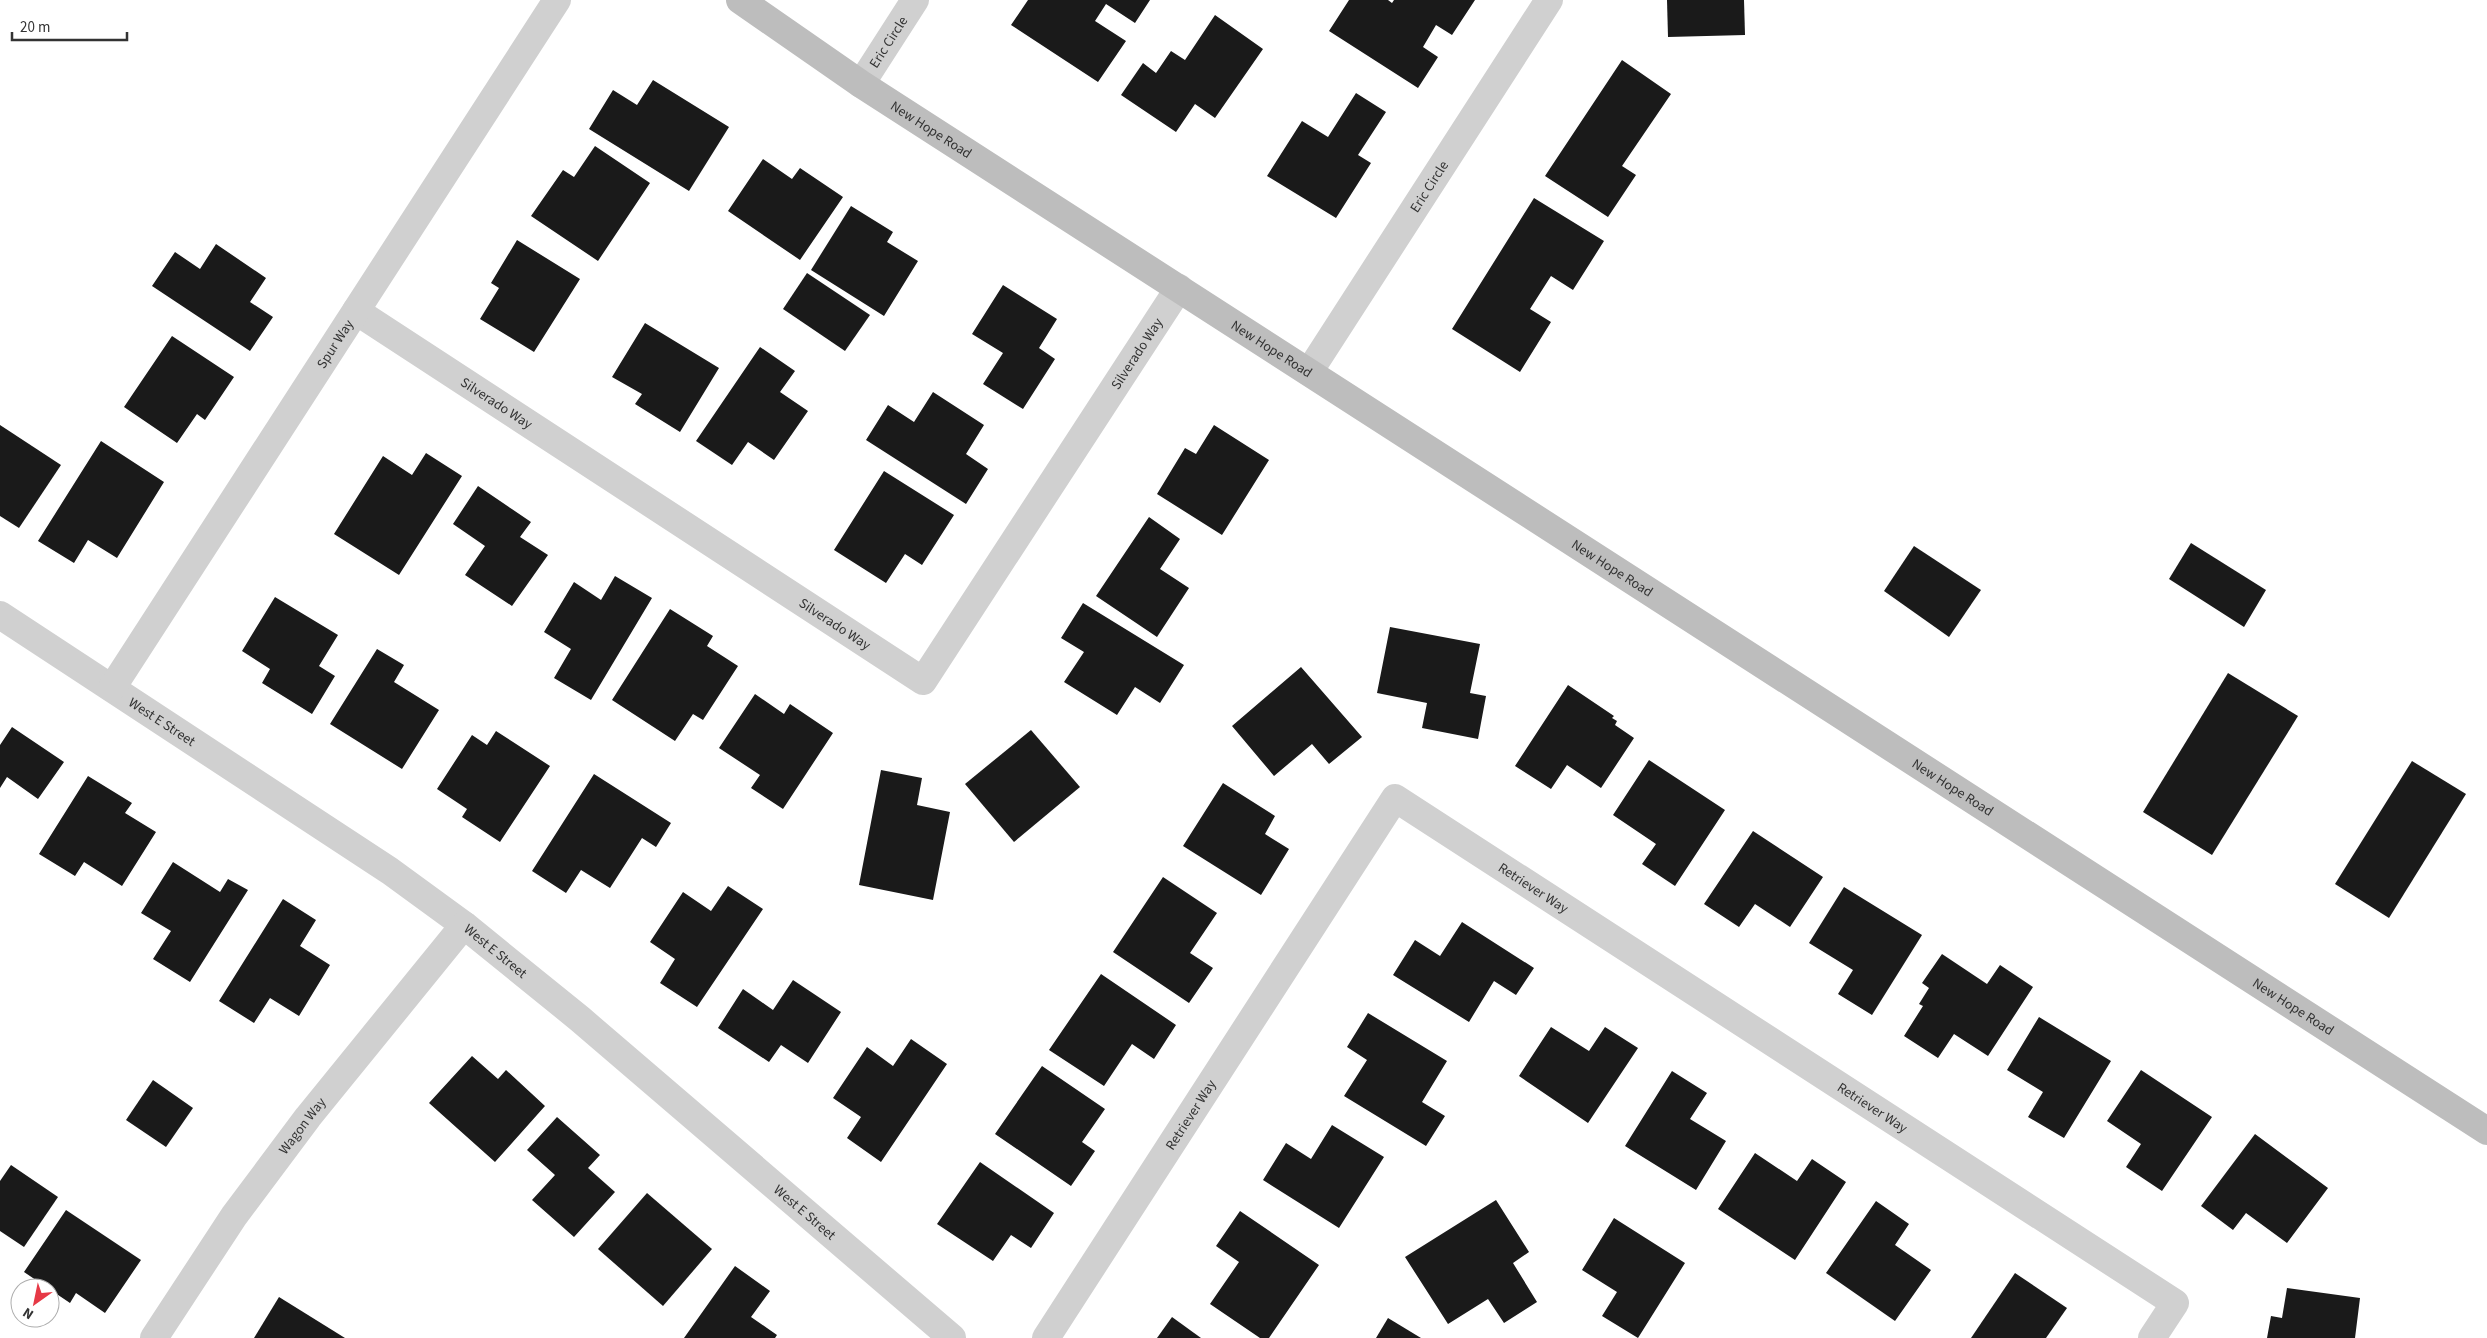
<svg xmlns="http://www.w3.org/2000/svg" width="2487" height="1338" font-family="'Source Sans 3',sans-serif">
<rect width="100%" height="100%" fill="#fff"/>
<g fill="#1a1a1a">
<path d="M 1028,0 L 1150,0 L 1135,23 L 1106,4 L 1095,21 L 1126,41 L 1098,82 L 1011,25 Z"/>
<path d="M 1349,0 L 1388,0 L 1392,3 L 1394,0 L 1475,0 L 1452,35 L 1436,25 L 1423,47 L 1438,57 L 1418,88 L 1329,31 Z"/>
<path d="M 1667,0 L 1744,0 L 1745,35 L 1668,37 Z"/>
<path d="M 1215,15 L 1263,49 L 1215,118 L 1195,104 L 1176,132 L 1121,95 L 1143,63 L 1156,73 L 1171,51 L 1185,60 Z"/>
<path d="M 1622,60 L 1671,94 L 1622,166 L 1636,175 L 1608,217 L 1545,176 Z"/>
<path d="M 653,80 L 729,127 L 689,191 L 589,129 L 613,90 L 637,105 Z"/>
<path d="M 1356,93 L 1386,112 L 1358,155 L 1371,163 L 1336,218 L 1267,176 L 1302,121 L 1328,137 Z"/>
<path d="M 595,146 L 650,183 L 598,261 L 531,216 L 563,170 L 574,177 Z"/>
<path d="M 763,159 L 792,179 L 800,168 L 843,197 L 800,260 L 728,211 Z"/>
<path d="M 1534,198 L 1604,241 L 1573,290 L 1551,276 L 1530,309 L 1551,322 L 1520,372 L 1452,329 Z"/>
<path d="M 851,206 L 893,232 L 887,242 L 918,261 L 884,316 L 811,270 Z"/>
<path d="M 517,240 L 580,279 L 534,352 L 480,319 L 499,288 L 491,283 Z"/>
<path d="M 216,244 L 266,278 L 250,302 L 273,317 L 250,351 L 152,286 L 175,252 L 200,269 Z"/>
<path d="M 807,273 L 870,315 L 845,351 L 783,309 Z"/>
<path d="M 1003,285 L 1057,319 L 1039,348 L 1055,359 L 1023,409 L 983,384 L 1003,353 L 972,334 Z"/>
<path d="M 645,323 L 719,368 L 680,432 L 635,404 L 642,394 L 612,377 Z"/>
<path d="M 172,336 L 234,377 L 205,420 L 197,414 L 177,443 L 124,407 Z"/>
<path d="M 760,347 L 795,371 L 780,392 L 808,411 L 774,460 L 748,442 L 732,465 L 696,441 Z"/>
<path d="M 933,392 L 984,425 L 966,454 L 988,469 L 966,504 L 866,440 L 888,405 L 914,422 Z"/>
<path d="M 0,425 L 61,465 L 19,528 L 0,516 Z"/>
<path d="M 1214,425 L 1269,460 L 1222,535 L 1157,494 L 1185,448 L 1196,454 Z"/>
<path d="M 101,441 L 164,482 L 117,558 L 88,540 L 74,563 L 38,541 Z"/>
<path d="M 426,453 L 462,476 L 399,575 L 334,534 L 383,456 L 412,475 Z"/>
<path d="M 884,471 L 954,515 L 922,565 L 905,554 L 886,583 L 834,550 Z"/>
<path d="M 478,486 L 531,522 L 520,537 L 548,555 L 512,606 L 465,575 L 485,546 L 453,524 Z"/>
<path d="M 1149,517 L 1180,539 L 1160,569 L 1189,588 L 1157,637 L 1096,596 Z"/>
<path d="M 2191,543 L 2266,590 L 2244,627 L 2169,579 Z"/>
<path d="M 1914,546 L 1981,590 L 1949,637 L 1884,591 Z"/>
<path d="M 615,576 L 652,598 L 591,700 L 554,678 L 571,649 L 544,632 L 574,582 L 601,600 Z"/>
<path d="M 275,597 L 338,635 L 319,666 L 335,676 L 312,714 L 262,683 L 270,669 L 242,651 Z"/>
<path d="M 1083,603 L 1184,665 L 1160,703 L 1135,687 L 1117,715 L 1064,682 L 1084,652 L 1061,638 Z"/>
<path d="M 670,609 L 713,636 L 707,646 L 738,666 L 703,720 L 693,714 L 675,741 L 612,700 Z"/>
<path d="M 1390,627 L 1480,644 L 1470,693 L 1486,696 L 1478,739 L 1422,728 L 1427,703 L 1377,693 Z"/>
<path d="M 377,649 L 404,665 L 394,682 L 439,710 L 402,769 L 330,724 Z"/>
<path d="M 1301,667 L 1362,737 L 1329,764 L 1312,744 L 1274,776 L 1232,726 Z"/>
<path d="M 2228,673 L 2298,716 L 2212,855 L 2143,812 Z"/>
<path d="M 1568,685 L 1614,716 L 1612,718 L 1617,721 L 1615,725 L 1634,738 L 1601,788 L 1567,765 L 1551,789 L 1515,766 Z"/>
<path d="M 755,694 L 784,714 L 790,704 L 833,733 L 783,809 L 751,788 L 760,775 L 719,748 Z"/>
<path d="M 12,727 L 64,762 L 38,799 L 7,777 L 0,788 L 0,745 Z"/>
<path d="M 1031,730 L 1080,787 L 1014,842 L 965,784 Z"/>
<path d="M 496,731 L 550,766 L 500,842 L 462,817 L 467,809 L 437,789 L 472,735 L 487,745 Z"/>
<path d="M 1649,760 L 1725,810 L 1675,886 L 1642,864 L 1656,844 L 1613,815 Z"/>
<path d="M 2412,761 L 2466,794 L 2389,918 L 2335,884 Z"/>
<path d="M 881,770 L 922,778 L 917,805 L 950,812 L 933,900 L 859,885 Z"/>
<path d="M 594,774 L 671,823 L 656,847 L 642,838 L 610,888 L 581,870 L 566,893 L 532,871 Z"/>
<path d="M 88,776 L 132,803 L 125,813 L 156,832 L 122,886 L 84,862 L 75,876 L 39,854 Z"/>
<path d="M 1223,783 L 1275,816 L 1265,834 L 1289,849 L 1261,895 L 1183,846 Z"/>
<path d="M 1753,831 L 1823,877 L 1790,927 L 1755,904 L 1739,927 L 1704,904 Z"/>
<path d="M 173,862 L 220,892 L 228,879 L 248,890 L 190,982 L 153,959 L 171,931 L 141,913 Z"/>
<path d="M 1163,877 L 1217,913 L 1190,953 L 1213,968 L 1189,1003 L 1113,952 Z"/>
<path d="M 728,886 L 763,909 L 697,1007 L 660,983 L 675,959 L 650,942 L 683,892 L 711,911 Z"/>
<path d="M 1844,887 L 1922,935 L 1872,1015 L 1838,994 L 1853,970 L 1809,943 Z"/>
<path d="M 283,899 L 316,920 L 300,946 L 330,965 L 299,1016 L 270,998 L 254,1023 L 219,1001 Z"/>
<path d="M 1462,922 L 1534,968 L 1516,995 L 1494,981 L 1469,1022 L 1393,975 L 1415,940 L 1440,956 Z"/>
<path d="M 1942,954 L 1987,984 L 2000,965 L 2033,987 L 1988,1056 L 1954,1034 L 1938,1058 L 1904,1036 L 1923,1006 L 1919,1004 L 1929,988 L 1922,983 Z"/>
<path d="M 1101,974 L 1176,1025 L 1154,1059 L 1132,1044 L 1104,1086 L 1049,1050 Z"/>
<path d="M 793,980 L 841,1012 L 808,1063 L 781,1045 L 769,1062 L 718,1028 L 743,989 L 773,1010 Z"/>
<path d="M 1368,1013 L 1447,1061 L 1422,1102 L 1445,1116 L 1426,1146 L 1344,1096 L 1367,1060 L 1347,1047 Z"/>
<path d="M 2039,1017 L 2111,1061 L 2064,1138 L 2028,1117 L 2043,1092 L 2007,1070 Z"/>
<path d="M 1551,1027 L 1589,1051 L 1605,1027 L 1638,1048 L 1588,1123 L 1519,1076 Z"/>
<path d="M 911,1039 L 947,1064 L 881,1162 L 847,1138 L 861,1117 L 833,1098 L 867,1047 L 893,1066 Z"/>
<path d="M 472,1056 L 498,1079 L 506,1070 L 545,1106 L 495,1162 L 429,1103 Z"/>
<path d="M 1042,1066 L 1105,1109 L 1082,1142 L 1095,1151 L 1071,1186 L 995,1134 Z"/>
<path d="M 2141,1070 L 2212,1117 L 2162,1191 L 2126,1167 L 2141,1144 L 2107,1121 Z"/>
<path d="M 1672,1071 L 1707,1093 L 1690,1119 L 1726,1141 L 1696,1190 L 1625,1146 Z"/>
<path d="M 153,1080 L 193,1108 L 166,1147 L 126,1120 Z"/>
<path d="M 557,1117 L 600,1155 L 588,1168 L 615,1192 L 574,1237 L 532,1200 L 555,1175 L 527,1150 Z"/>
<path d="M 1332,1125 L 1384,1157 L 1339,1228 L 1263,1180 L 1286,1143 L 1311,1159 Z"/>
<path d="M 2255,1134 L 2328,1188 L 2287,1243 L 2246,1213 L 2233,1230 L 2201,1206 Z"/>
<path d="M 1755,1153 L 1797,1181 L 1812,1159 L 1846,1182 L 1795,1260 L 1718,1209 Z"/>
<path d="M 980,1162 L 1054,1213 L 1031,1248 L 1011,1235 L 993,1261 L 937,1224 Z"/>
<path d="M 11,1165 L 58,1197 L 24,1247 L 0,1231 L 0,1181 Z"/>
<path d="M 647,1193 L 712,1249 L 663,1306 L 598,1249 Z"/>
<path d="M 1496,1200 L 1529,1252 L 1513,1263 L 1537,1302 L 1504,1323 L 1488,1299 L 1448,1324 L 1405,1257 Z"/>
<path d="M 1876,1201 L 1909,1224 L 1895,1245 L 1931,1270 L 1895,1321 L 1826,1273 Z"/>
<path d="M 66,1210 L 141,1260 L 105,1313 L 76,1293 L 70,1303 L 24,1272 Z"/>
<path d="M 1240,1211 L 1319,1265 L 1269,1338 L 1260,1338 L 1210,1304 L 1239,1262 L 1216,1246 Z"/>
<path d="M 1614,1218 L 1685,1263 L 1638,1338 L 1602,1316 L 1617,1292 L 1582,1270 Z"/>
<path d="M 735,1266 L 770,1291 L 751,1317 L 777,1335 L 775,1338 L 684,1338 Z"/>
<path d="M 2015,1273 L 2067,1308 L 2046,1338 L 1971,1338 Z"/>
<path d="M 2287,1288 L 2360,1298 L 2355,1338 L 2267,1338 L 2271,1316 L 2282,1318 Z"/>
<path d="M 279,1297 L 345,1338 L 254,1338 Z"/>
<path d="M 1172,1317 L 1201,1338 L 1157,1338 Z"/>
<path d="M 1388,1318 L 1421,1338 L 1376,1338 Z"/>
</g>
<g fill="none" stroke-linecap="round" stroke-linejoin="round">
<g stroke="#d0d0d0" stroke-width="28">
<path id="s1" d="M 861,84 L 915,0"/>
<path id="s2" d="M 356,311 L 923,681 L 1179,288"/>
<path id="s3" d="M 1309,372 L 1549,0"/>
<path id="s4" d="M 0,615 L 390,871 L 464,925 L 580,1019 L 952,1338"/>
<path id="s5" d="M 112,688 L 557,0"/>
<path id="s6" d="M 154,1338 L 234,1216 L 308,1117 L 464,925"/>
<path id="s7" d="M 1046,1338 L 1395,798 L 2175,1303 L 2152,1338"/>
</g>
<path stroke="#bdbdbd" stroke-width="28" id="s8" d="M 740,0 L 861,84 L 2487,1131"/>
</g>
<g text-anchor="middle" stroke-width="5" stroke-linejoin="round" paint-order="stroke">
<g font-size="14" fill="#333" stroke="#fff">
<text dy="5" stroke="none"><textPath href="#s1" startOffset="50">Eric Circle</textPath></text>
<text dy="5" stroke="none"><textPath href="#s8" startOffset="231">New Hope Road</textPath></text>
<text dy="5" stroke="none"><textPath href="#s3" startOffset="221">Eric Circle</textPath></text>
<text dy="5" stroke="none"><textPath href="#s5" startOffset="410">Spur Way</textPath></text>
<text dy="5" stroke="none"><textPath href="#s8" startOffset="636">New Hope Road</textPath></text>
<text dy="5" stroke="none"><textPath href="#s2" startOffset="1068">Silverado Way</textPath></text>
<text dy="5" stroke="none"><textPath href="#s2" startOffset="168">Silverado Way</textPath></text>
<text dy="5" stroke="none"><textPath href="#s8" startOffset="1041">New Hope Road</textPath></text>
<text dy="5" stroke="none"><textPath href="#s2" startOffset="572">Silverado Way</textPath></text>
<text dy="5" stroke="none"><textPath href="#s4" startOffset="194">West E Street</textPath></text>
<text dy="5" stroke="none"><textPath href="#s8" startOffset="1446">New Hope Road</textPath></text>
<text dy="5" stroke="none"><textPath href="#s7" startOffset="808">Retriever Way</textPath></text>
<text dy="5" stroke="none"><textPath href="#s4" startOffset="599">West E Street</textPath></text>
<text dy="5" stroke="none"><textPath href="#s8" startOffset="1851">New Hope Road</textPath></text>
<text dy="5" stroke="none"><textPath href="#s7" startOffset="1212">Retriever Way</textPath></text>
<text dy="5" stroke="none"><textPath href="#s7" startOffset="266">Retriever Way</textPath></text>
<text dy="5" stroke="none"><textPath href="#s6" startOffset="259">Wagon Way</textPath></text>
<text dy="5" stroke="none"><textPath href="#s4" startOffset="1004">West E Street</textPath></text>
</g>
</g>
<g transform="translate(35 1303) rotate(213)"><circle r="24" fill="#ffffff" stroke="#adadad"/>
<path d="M0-4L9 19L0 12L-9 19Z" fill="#e63946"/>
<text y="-8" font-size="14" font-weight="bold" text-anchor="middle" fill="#333333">N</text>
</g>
<path d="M12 32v8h115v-8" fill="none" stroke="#333333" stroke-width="2.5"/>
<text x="20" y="32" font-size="15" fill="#333333" stroke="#ffffff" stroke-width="4" paint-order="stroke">20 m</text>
</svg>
